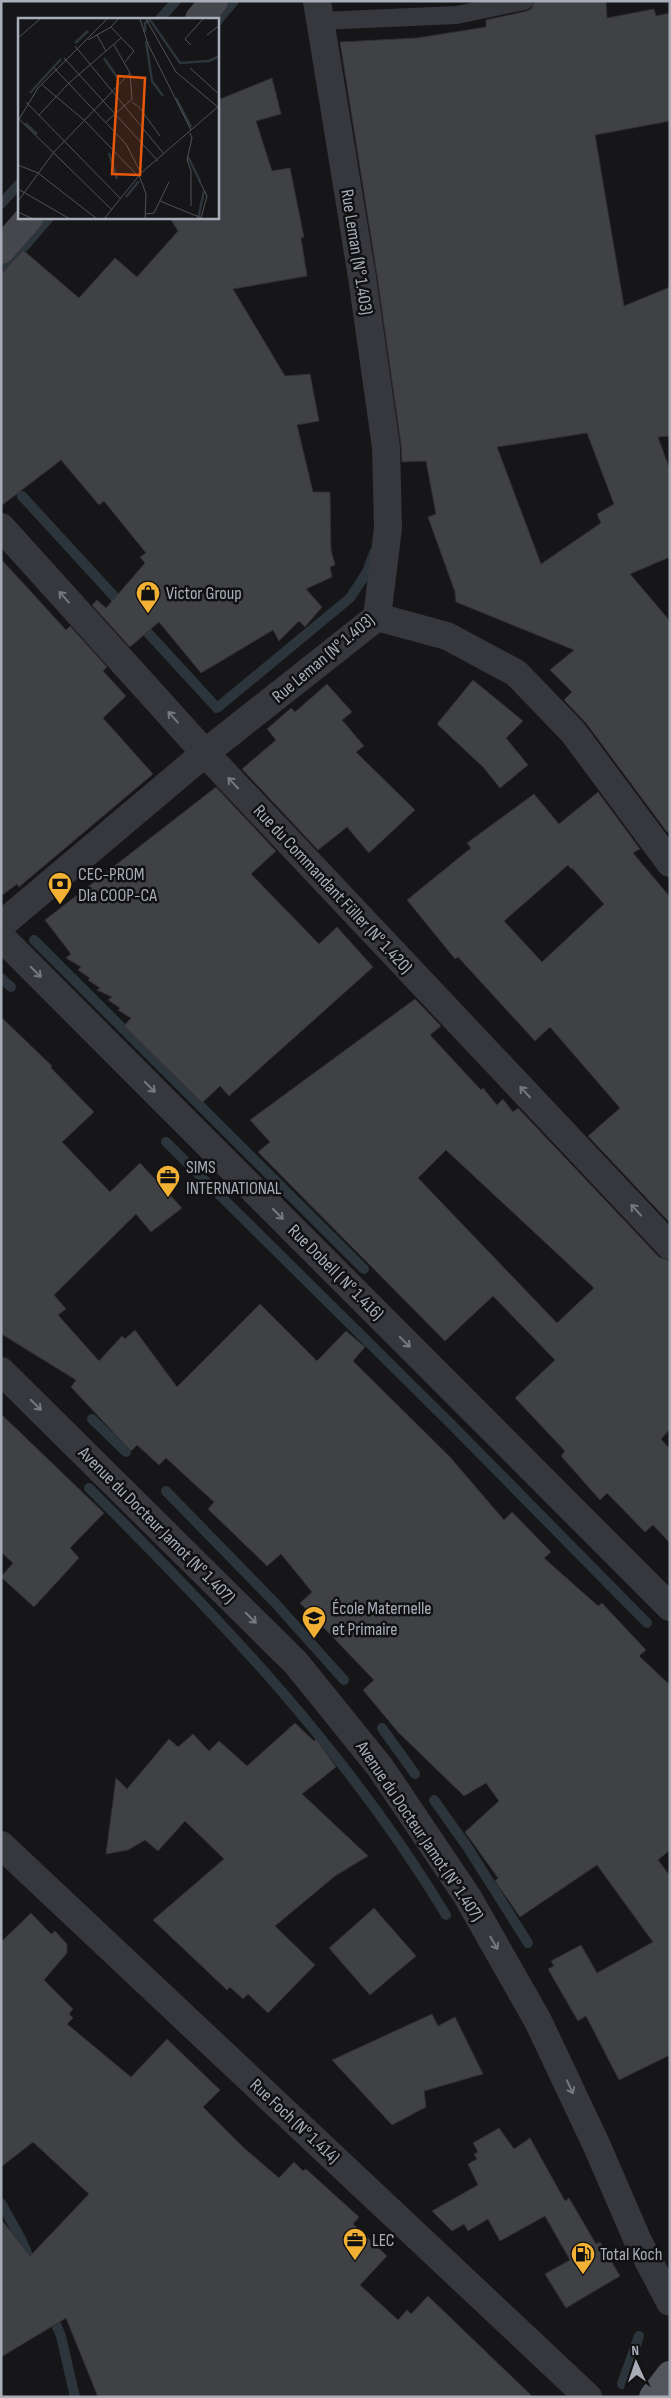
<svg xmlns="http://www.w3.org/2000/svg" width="671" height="2398" font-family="'Sofia Sans Condensed',sans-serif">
<rect width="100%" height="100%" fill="#161618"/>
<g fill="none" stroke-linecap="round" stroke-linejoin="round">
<g stroke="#2c353c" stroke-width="10">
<path d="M 160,19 L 176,1"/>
<path d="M 218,20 L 234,1"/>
<path d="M 1,204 L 19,184"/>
<path d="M 1,273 L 49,218"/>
<path d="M 22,496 L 123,606"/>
<path d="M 138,622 L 217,708 L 350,598 L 367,572 L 374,553"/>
<path d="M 34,940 L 364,1269"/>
<path d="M 1,978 L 11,987"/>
<path d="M 166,1142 L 450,1423 L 647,1623"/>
<path d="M 92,1419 L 126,1452"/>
<path d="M 89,1488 C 223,1622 348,1752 446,1915"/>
<path d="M 166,1491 L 276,1604 L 344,1680"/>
<path d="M 382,1728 L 415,1774"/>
<path d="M 434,1800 L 468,1848 L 528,1943"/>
<path d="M 1,2203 L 22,2241 L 32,2265"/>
<path d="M 51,2313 L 61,2336 L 75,2397"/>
<path d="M 622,2384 L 639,2336"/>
</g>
</g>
<g fill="#404145" stroke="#303034" fill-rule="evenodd">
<path d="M 534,1 L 606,1 L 607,18 L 654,9 L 656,16 L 670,13 L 670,121 L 595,135 L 624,306 L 670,287 L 670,436 L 658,437 L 670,470 L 670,557 L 630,574 L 670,621 L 670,831 L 667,832 L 586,723 L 564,700 L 572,692 L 550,670 L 574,650 L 456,602 L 455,592 L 428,517 L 436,514 L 426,461 L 402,462 L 401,445 L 377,275 L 340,42 L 417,38 L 486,27 L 486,20 L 527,11 L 531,9 ZM 587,433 L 614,504 L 597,514 L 601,523 L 541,564 L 497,447 Z"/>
<path d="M 272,78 L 281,114 L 256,121 L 272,171 L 290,168 L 304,237 L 301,238 L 307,276 L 233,289 L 285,376 L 310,374 L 319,421 L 297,425 L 313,492 L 330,492 L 331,550 L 335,565 L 330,567 L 332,577 L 306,589 L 322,607 L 305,627 L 299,621 L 279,641 L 273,630 L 201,673 L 159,622 L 130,647 L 92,605 L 97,600 L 106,608 L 145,563 L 140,557 L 146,553 L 104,501 L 99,505 L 61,460 L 1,506 L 1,274 L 23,250 L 79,298 L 115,258 L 137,277 L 178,231 L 170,218 L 218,218 L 218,100 Z"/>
<path d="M 1,559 L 66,630 L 70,626 L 107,667 L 103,671 L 126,696 L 103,718 L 153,774 L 19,887 L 17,884 L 1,896 Z"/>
<path d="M 473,680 L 523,721 L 506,738 L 528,765 L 500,788 L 483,767 L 437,724 Z"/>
<path d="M 327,684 L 352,712 L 342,720 L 364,746 L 356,752 L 415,810 L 369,853 L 347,827 L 318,850 L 242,769 L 276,740 L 267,729 L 291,708 L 295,712 Z"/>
<path d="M 216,787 L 276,851 L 251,874 L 319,944 L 337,927 L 373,967 L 229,1096 L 220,1086 L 202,1103 L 124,1026 L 131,1018 L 118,1010 L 120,1008 L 108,1000 L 112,997 L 97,990 L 100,988 L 88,980 L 90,978 L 78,970 L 81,967 L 66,958 L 71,954 L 45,920 Z"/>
<path d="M 598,792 L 640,849 L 633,853 L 670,897 L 670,1223 L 588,1136 L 620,1108 L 550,1027 L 535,1041 L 458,957 L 455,959 L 407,900 L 471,848 L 467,843 L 534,794 L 559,824 ZM 568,865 L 571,869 L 572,868 L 604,904 L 542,962 L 504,921 Z"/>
<path d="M 415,999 L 441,1026 L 430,1035 L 481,1090 L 483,1088 L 497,1105 L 503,1099 L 513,1112 L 518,1108 L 659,1257 L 670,1261 L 670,1429 L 661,1439 L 670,1449 L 670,1543 L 653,1525 L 645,1532 L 607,1493 L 600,1500 L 561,1456 L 565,1451 L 515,1398 L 555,1360 L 493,1296 L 445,1341 L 258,1152 L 270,1142 L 250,1120 ZM 446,1150 L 594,1288 L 557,1323 L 418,1178 Z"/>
<path d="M 1,1017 L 52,1066 L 51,1068 L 94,1112 L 62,1142 L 110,1192 L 140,1163 L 182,1208 L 151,1232 L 136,1214 L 54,1295 L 66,1309 L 58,1315 L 99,1361 L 122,1336 L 125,1339 L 135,1330 L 177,1387 L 260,1304 L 317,1361 L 346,1331 L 365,1347 L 353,1361 L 450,1457 L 504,1520 L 512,1512 L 551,1552 L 544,1558 L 598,1606 L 602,1603 L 646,1650 L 639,1656 L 670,1685 L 670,1850 L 658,1860 L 670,1876 L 670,2055 L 619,2080 L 586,2016 L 578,2021 L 548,1969 L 554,1966 L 551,1961 L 581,1945 L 597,1973 L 653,1942 L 597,1865 L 520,1917 L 495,1881 L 498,1878 L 465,1832 L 499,1801 L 486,1783 L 464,1796 L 398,1732 L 363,1690 L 374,1680 L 300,1603 L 312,1592 L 281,1554 L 267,1566 L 208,1509 L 214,1502 L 166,1458 L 159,1465 L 137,1445 L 131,1451 L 71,1387 L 76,1380 L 3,1335 L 1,1332 Z"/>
<path d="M 1,1414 L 104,1513 L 70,1548 L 79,1558 L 34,1607 L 1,1577 L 13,1563 L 1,1552 Z"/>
<path d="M 295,1723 L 314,1741 L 316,1739 L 336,1767 L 302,1794 L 368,1856 L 335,1876 L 275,1926 L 315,1965 L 268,2013 L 248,1994 L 243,1999 L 230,1987 L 227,1990 L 153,1920 L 224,1859 L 185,1821 L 158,1851 L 145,1840 L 128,1850 L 106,1854 L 116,1778 L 127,1789 L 169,1739 L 178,1747 L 193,1734 L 209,1751 L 219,1741 L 247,1766 Z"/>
<path d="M 374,1908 L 416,1956 L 370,1995 L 329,1948 Z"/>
<path d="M 31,1913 L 51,1934 L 55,1931 L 67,1944 L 67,1953 L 44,1980 L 73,2009 L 69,2014 L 73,2018 L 67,2024 L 131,2077 L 167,2039 L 220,2090 L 203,2107 L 244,2148 L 279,2178 L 294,2162 L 303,2171 L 306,2169 L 359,2217 L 353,2224 L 387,2256 L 360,2285 L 398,2320 L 407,2310 L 411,2314 L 428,2296 L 533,2397 L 98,2397 L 66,2318 L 1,2357 L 1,2219 L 30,2256 L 89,2194 L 33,2142 L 1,2167 L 1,1942 Z"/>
<path d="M 432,2014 L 438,2026 L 455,2017 L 483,2074 L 424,2091 L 426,2107 L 392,2125 L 332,2060 Z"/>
<path d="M 499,2128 L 514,2149 L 530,2138 L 565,2201 L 569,2198 L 596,2244 L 600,2242 L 620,2276 L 566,2308 L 545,2274 L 570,2260 L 545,2216 L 500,2241 L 488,2219 L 468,2231 L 464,2224 L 452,2231 L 432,2211 L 478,2185 L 468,2164 L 477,2159 L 474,2154 L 478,2152 L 473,2143 Z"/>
</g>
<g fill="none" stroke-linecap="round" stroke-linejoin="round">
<path stroke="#37383d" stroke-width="18" d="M 320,21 L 457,15 L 524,1"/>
<g stroke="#37383d" stroke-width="28">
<path d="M 1,527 L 205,753 L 670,1246"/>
<path d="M 377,617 L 447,636 L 516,673 L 573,732 L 670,863"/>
<path d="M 1,925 L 205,753 L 377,617 L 388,528 L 386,447 L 362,277 L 317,1"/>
<path d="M 1,937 L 670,1607"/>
<path d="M 1,1371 L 296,1663 L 380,1767 L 467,1896 L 538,2021 L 596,2144 L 638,2241 L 670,2302"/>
<path d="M 1,1845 L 588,2397"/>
</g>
<g stroke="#45474d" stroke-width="28">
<path d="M 199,19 L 214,1"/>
<path d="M 1,250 L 29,218"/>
</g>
<path stroke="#53555c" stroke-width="28" d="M 653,2397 L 670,2375"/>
</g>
<defs><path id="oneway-shaft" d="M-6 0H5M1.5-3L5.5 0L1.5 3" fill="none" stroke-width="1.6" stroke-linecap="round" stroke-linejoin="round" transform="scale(1.25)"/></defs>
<g stroke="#757881">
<use href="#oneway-shaft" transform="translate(64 597) rotate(-132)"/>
<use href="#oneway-shaft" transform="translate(173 717) rotate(-132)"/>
<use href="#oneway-shaft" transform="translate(233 783) rotate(-133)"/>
<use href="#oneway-shaft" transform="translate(36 972) rotate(45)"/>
<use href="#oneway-shaft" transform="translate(150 1087) rotate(45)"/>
<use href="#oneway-shaft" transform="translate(525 1092) rotate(-133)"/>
<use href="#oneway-shaft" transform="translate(636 1210) rotate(-133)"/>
<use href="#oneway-shaft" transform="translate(278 1214) rotate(45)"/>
<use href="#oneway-shaft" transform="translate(405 1342) rotate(45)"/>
<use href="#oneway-shaft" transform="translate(36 1405) rotate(45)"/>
<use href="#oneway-shaft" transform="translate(251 1618) rotate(45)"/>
<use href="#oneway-shaft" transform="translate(494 1943) rotate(60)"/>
<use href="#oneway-shaft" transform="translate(570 2087) rotate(65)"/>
</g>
<defs>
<symbol id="shop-pin" viewBox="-11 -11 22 30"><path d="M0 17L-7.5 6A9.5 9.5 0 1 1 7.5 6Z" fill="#f2b134" stroke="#111113"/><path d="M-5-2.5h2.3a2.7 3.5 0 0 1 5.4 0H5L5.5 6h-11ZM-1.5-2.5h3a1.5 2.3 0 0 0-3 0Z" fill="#111"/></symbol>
<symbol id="bank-pin" viewBox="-11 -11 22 30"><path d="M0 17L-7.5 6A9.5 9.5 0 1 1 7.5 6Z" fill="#f2b134" stroke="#111113"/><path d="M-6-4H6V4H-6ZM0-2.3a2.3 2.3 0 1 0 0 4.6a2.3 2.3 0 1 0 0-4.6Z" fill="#111"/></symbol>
<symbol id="office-pin" viewBox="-11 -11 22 30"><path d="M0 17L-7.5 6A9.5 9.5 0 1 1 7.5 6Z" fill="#f2b134" stroke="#111113"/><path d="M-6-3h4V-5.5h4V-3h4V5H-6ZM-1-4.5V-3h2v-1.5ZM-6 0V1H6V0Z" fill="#111"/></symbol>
<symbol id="school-pin" viewBox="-11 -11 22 30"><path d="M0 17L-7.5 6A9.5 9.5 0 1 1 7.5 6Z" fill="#f2b134" stroke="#111113"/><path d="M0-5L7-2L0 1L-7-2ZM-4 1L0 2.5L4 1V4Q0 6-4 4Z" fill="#111"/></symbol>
<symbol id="fuel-pin" viewBox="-11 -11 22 30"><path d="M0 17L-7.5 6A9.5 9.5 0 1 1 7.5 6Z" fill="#f2b134" stroke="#111113"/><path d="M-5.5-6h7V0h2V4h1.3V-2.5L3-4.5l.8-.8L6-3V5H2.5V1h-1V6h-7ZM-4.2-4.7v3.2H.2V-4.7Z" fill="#111"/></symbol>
</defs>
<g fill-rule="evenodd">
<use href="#shop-pin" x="134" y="579" width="28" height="38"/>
<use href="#bank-pin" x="46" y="870" width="28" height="38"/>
<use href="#office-pin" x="154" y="1163" width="28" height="38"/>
<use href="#school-pin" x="300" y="1604" width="28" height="38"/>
<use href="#office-pin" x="341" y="2226" width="28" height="38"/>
<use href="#fuel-pin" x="569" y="2240" width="28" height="38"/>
</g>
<g text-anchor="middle" stroke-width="5" stroke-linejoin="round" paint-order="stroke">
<g font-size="18" fill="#a8adb8" stroke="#111113">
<text transform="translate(357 252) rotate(81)" y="6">Rue Leman (N° 1.403)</text>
<text transform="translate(323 658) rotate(-40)" y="6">Rue Leman (N° 1.403)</text>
<text transform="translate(333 889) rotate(47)" y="6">Rue du Commandant Füller (N° 1.420)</text>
<text transform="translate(336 1272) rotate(45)" y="6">Rue Dobell ( N° 1.416)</text>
<text transform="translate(157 1525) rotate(45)" y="6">Avenue du Docteur Jamot (N° 1.407)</text>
<text transform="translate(420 1831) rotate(56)" y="6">Avenue du Docteur Jamot (N° 1.407)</text>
<text transform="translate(295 2121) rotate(43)" y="6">Rue Foch (N° 1.414)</text>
</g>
<g font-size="18" fill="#a8adb8" stroke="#111113" text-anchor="start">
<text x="166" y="599">Victor Group</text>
<text x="78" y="880">CEC-PROM<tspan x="78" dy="21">Dla COOP-CA</tspan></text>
<text x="186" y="1173">SIMS<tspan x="186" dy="21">INTERNATIONAL</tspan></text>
<text x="332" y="1614">École Maternelle<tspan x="332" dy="21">et Primaire</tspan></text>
<text x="372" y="2246">LEC</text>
<text x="600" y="2260">Total Koch</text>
</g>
</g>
<g transform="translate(18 18)">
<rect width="201" height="201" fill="#161618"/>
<path fill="none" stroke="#2c353c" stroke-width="2.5" d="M 132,2 L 162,45 L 191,43 L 202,38M 127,14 L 127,5 L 133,1M 128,23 L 134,63 L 145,78M 57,25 L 70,13M 86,40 L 99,59M 12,75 L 43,41M 158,80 L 173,109M 7,105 L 19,116M 91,135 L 99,161M 170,139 L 182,163M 108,179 L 121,163M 180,201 L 186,173"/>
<path fill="none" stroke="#505258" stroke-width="1" d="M 122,1 L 130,26 L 173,112M 128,1 L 158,54 L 201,90M 93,9 L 116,33 L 107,44M 79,17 L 88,33M 189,17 L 202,7M 0,20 L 22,1M 70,22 L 93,9 L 100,1M 173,27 L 167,21 L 185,1M 57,28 L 146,136M 46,40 L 140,143M 36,50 L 108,126 L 123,155M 172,50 L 202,77M 23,66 L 66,102 L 120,158M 8,84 L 103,181M 114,84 L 121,89 L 142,118M 21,97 L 51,65 L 103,20M 0,100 L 94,192M 0,103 L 20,70 L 89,1M 88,104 L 114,81 L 112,55 L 96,27M 172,115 L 174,120 L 169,142 L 173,153 L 173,188M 0,147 L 20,155 L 79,201M 121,157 L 128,176 L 127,201M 181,162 L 189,178 L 183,200M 0,171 L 52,201M 0,183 L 36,134 L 112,55M 142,183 L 186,201M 0,194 L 15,201M 128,196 L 136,195 L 151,164M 86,201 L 123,155 L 202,87"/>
<path fill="#e8590c" fill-opacity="0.15" stroke="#e8590c" stroke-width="2.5" d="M 100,58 L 127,60 L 122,157 L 94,156 Z"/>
<rect width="201" height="201" fill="none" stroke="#a8adb8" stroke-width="2.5"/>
</g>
<rect width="671" height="2398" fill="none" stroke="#a8adb8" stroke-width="5"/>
<g transform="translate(636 2363) rotate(357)" stroke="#111113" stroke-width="4" paint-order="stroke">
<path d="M0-4L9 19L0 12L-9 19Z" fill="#a8adb8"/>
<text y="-8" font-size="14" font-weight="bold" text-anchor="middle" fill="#a8adb8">N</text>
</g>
</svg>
